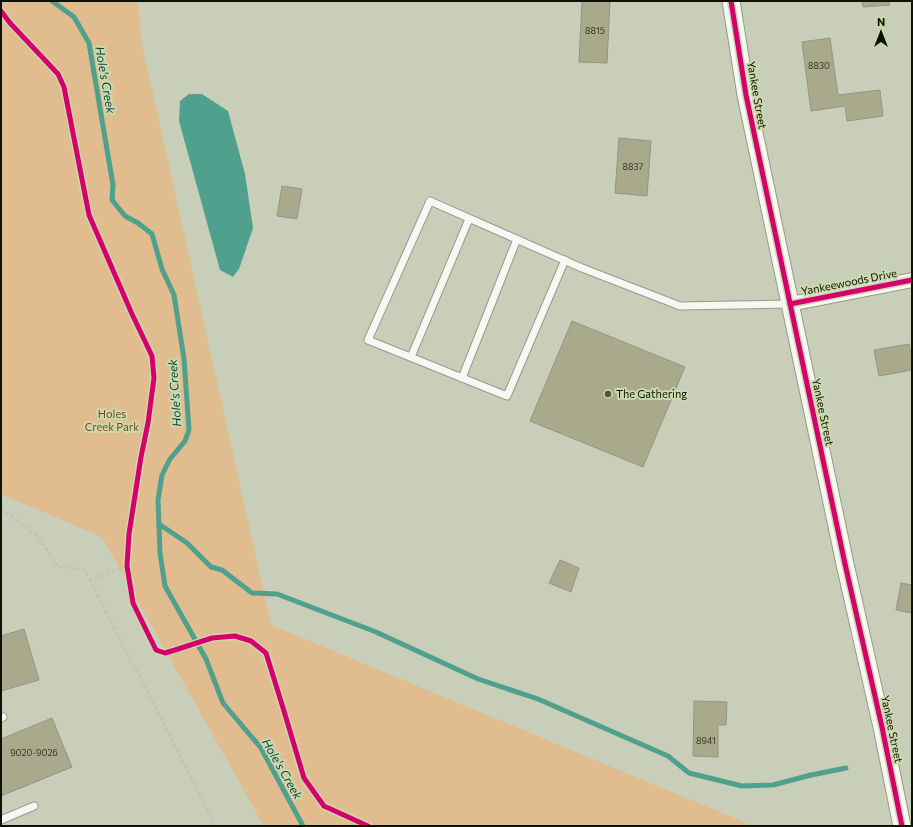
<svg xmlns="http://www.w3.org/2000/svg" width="913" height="827" font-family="Commissioner,sans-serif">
<rect width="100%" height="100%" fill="#c8ceb7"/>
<path fill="#e1bc8f" d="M 1,1 L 138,1 L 141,40 L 271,625 L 753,826 L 264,826 L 102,537 L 1,494 Z"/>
<path fill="#50a08e" d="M 189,94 L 202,94 L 228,111 L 245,174 L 253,228 L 239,269 L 233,277 L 220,270 L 179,121 L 180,101 Z"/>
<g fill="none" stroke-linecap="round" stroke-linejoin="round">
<g stroke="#50a08e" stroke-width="5">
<path d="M 52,1 L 74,17 L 89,43 L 113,185 L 112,200 L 125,216 L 138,223 L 152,234 L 162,269 L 174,295 L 184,359 L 189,430 L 185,441 L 170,459 L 162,475 L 158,500 L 160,553 L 165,586 L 206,659 L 223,703 L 261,748 L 303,826"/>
<path d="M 159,524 L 187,543 L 211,567 L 222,570 L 252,593 L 277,594 L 376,632 L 478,679 L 538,699 L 668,756 L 689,773 L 742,786 L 773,785 L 811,775 L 846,768"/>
</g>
</g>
<g fill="#a9a98b" stroke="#959684">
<path d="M 582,1 L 610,1 L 607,63 L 579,62 Z"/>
<path d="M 862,1 L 889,1 L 890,5 L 863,7 Z"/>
<path d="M 830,38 L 838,95 L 880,90 L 883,116 L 847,121 L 845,106 L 811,111 L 802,42 Z"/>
<path d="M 619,138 L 651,141 L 647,196 L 615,193 Z"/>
<path d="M 282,186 L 302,189 L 297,219 L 277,216 Z"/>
<path d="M 572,321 L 685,367 L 643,467 L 530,421 Z"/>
<path d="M 909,344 L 912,360 L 912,370 L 879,376 L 874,350 Z"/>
<path d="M 560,560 L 579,568 L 571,592 L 549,583 Z"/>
<path d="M 901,583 L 912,585 L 912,613 L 896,610 Z"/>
<path d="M 24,629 L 39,680 L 1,691 L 1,636 Z"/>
<path d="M 694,701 L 727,702 L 726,725 L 718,725 L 718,757 L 693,756 Z"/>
<path d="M 52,718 L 72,767 L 1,796 L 1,739 Z"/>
</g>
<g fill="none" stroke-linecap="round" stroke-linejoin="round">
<defs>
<g id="service">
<path d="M 565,260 L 507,396 L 368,340 L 430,201 L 582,268 L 680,306 L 790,304"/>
<path d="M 411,357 L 469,219"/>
<path d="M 462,378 L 517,239"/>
<path d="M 1,718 L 3,717"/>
<path d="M 1,820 L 34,806"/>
</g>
<path id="minor" d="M 790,304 L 912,280"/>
<path id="tertiary" d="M 731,1 L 746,95 L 845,564 L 882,727 L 902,826"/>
</defs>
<use href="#service" stroke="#969a89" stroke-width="9"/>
<use href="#minor" stroke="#969a89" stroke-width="16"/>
<use href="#tertiary" stroke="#969a89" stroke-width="19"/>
<g stroke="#c0c2bc" stroke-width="2.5" stroke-dasharray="3 3" stroke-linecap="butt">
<path d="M 1,509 L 38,536 L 58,567 L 84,569 L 216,826"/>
<path d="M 89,580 L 127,566"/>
</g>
<use href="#service" stroke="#f7f8f4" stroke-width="7"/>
<use href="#minor" stroke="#f7f8f4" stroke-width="14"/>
<use href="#tertiary" stroke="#f7f8f4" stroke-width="17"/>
<defs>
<g id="cycleway">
<path d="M 731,1 L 746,95 L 845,564 L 882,727 L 902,826"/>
<path d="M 1,11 L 10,23 L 58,74 L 64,87 L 89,215 L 132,314 L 152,356 L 154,378 L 148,423 L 141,457 L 129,534 L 127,566 L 133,603 L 156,650 L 165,653 L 175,650 L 212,638 L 235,636 L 251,641 L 266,653 L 284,711 L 304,778 L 324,806 L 368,826"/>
<path d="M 790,304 L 912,280"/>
</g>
</defs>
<use href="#cycleway" stroke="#ccd8ad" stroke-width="8"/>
<use href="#cycleway" stroke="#d6006c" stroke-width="5"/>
</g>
<circle fill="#4f5443" stroke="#ccd8ad" stroke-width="1.5" cx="608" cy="394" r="4"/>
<g text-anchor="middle" stroke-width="4" stroke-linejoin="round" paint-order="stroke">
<g font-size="9" fill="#353826">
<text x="595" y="34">8815</text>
<text x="819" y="69">8830</text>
<text x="633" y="170">8837</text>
<text x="706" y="744">8941</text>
<text x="34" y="756">9020-9026</text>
</g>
<g font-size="11" fill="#0e1204" stroke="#ccd8ad">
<text transform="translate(757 95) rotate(80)" y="4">Yankee Street</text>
<text transform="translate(849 282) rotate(-11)" y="4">Yankeewoods Drive</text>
<text transform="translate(823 412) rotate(78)" y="4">Yankee Street</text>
<text transform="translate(892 729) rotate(78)" y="4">Yankee Street</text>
</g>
<g font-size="11" fill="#0e1204" stroke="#ccd8ad" text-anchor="start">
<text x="616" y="398">The Gathering</text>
</g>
<g font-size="11" fill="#794818" stroke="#ccd8ad">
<text x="112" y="418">Holes<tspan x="112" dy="13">Creek Park</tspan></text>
</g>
<g font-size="12" font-style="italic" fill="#08463e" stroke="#ccd8ad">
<text transform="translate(105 80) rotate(80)" y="4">Hole's Creek</text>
<text transform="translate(175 393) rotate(-94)" y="4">Hole's Creek</text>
<text transform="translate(282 769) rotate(60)" y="4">Hole's Creek</text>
</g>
</g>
<rect width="913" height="827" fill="none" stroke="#0e1204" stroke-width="4"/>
<g transform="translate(881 32)" stroke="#ccd8ad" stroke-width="3" paint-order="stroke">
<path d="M0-3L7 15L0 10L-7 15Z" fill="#0e1204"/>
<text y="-6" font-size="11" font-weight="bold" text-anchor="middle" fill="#0e1204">N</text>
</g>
</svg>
